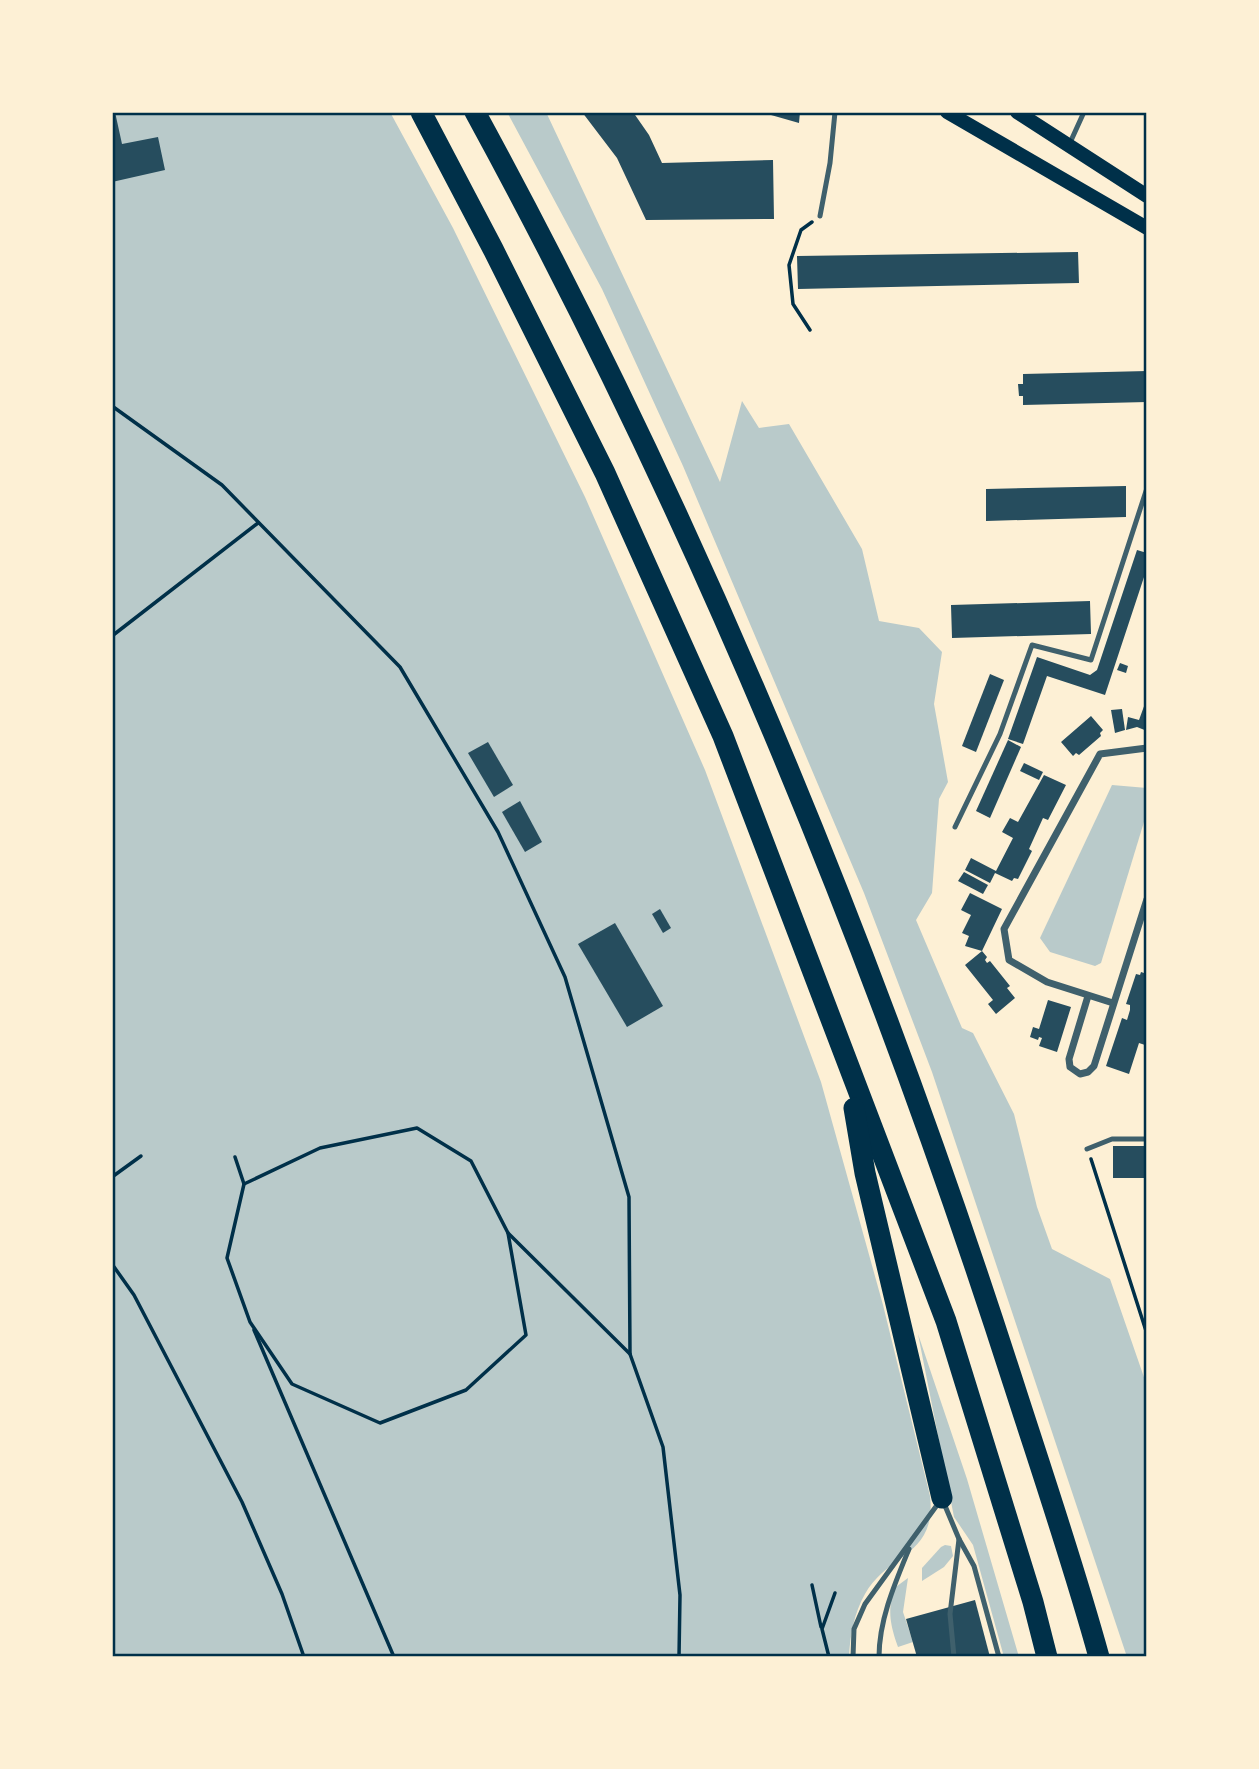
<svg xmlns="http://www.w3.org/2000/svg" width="1259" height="1769" font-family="Quicksand,sans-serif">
<rect width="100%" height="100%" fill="#fdf0d5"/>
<g fill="#b9caca">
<path d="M 112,112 L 390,112 L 453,228 L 585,497 L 705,770 L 821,1082 L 883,1305 L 930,1496 C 937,1556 888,1553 865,1594 C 854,1613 850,1636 849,1657 L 112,1657 Z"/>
<path d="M 507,112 L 546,112 L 720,482 L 742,401 L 759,428 L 789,424 L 862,549 L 879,621 L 919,628 L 942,652 L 934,704 L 948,782 L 939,799 L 932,893 L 916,920 L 962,1028 L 973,1033 L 1014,1114 L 1037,1207 L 1052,1249 L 1110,1279 L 1147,1386 L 1147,1657 L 1127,1657 L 932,1072 L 864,893 L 683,466 L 602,289 Z"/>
<path d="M 1112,785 L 1147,788 L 1147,812 L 1101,963 L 1095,966 L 1050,952 L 1040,938 Z"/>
<path d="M 918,1334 L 967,1479 L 1019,1657 L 1004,1657 L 973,1545 L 954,1517 Z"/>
<path d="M 945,1545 L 951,1546 L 953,1556 L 944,1567 L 922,1581 L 922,1568 L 941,1547 Z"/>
<path d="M 908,1578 L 903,1612 L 913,1642 L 898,1647 C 890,1624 888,1613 893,1589 Z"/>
</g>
<g fill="#264d5e">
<path d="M 112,112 L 115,112 L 122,144 L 158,137 L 165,170 L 112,182 Z"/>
<path d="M 582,112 L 633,112 L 649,135 L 662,163 L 773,160 L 774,219 L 646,220 L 617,158 Z"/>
<path d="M 765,112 L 800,112 L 799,123 L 764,113 Z"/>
<path d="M 1078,252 L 1079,283 L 798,289 L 797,256 Z"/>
<path d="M 1147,371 L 1147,402 L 1023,405 L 1023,396 L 1019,396 L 1018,384 L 1023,384 L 1023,374 Z"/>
<path d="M 1126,486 L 1126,517 L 986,521 L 986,489 Z"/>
<path d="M 1137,550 L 1147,553 L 1147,568 L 1105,695 L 1047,676 L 1023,744 L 1008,739 L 1037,657 L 1090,675 L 1097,670 Z"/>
<path d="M 1090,601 L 1091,634 L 952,638 L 951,605 Z"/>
<path d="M 1120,663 L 1128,666 L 1126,673 L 1117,670 Z"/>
<path d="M 990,674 L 1004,680 L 976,752 L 962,746 Z"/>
<path d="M 1147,698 L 1147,731 L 1137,727 L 1126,730 L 1128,717 L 1139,720 Z"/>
<path d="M 1122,709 L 1125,730 L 1115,733 L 1111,710 Z"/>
<path d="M 1091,716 L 1103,730 L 1100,733 L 1101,736 L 1079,755 L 1076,753 L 1073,756 L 1061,742 Z"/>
<path d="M 1008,740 L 1021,747 L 990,818 L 976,811 Z"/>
<path d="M 488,742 L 513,785 L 494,797 L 468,753 Z"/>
<path d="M 1024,763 L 1043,772 L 1039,780 L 1020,771 Z"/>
<path d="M 1044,775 L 1066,785 L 1048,820 L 1043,818 L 1029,849 L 1032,851 L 1018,879 L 1014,878 L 1012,881 L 995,873 L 990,883 L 965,870 L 971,858 L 996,871 L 1013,838 L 1002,832 L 1010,818 L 1018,822 Z"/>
<path d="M 520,801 L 542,842 L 525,852 L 502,812 Z"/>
<path d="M 964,872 L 988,885 L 983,894 L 958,881 Z"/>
<path d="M 970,893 L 1002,909 L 982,951 L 987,957 L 985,960 L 987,963 L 990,961 L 1010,986 L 1007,988 L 1015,998 L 996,1014 L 988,1004 L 993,1000 L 965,965 L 982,951 L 965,946 L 969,936 L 962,933 L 971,915 L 961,910 Z"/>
<path d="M 660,909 L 671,928 L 663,933 L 652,914 Z"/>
<path d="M 615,923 L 663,1006 L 627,1027 L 578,944 Z"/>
<path d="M 1141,972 L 1147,974 L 1147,1039 L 1145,1045 L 1139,1043 L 1129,1074 L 1106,1066 L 1122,1018 L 1127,1020 L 1130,1010 L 1130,1005 L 1126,1004 L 1136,974 L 1140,975 Z"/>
<path d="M 1048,1000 L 1071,1007 L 1057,1052 L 1039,1046 L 1042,1038 L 1039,1037 L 1038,1040 L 1030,1037 L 1033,1027 L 1039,1029 Z"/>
<rect x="1113" y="1146" width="34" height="32"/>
<path d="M 975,1600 L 990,1657 L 917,1657 L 906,1619 Z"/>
</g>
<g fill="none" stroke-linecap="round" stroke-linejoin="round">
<g stroke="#003049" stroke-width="3.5">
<path d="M 810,330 L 793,304 L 789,265 L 801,230 L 812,222"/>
<path d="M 112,406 L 222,485 L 400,667 L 498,832 L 565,977 L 629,1197 L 630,1354 L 663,1447 L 680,1595 L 679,1657"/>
<path d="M 112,636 L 258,523"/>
<path d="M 235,1157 L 244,1184 L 320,1148 L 417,1128 L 471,1161 L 508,1233 L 630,1354"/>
<path d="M 1091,1159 L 1147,1334"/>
<path d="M 112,1177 L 141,1156"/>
<path d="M 244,1184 L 227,1258 L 250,1322 L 292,1384 L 380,1423 L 466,1390 L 526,1335 L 508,1233"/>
<path d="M 112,1264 L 134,1295 L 242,1502 L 282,1594 L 304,1657"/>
<path d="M 254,1330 L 394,1657"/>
<path d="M 812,1585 L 821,1627"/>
<path d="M 829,1657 L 822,1629 L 835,1593"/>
</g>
<g stroke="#3f606c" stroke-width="5">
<path d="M 1069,145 L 1084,112"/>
<path d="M 820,216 L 830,163 L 835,112"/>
<path d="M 955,827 L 1000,734 L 1032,645 L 1091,660 L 1147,488"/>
<path d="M 1087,1149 L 1112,1139 L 1147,1139"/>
<path d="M 943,1501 L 959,1539 L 974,1566 L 999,1657"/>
<path d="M 853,1657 L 854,1629 L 865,1604 L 940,1501"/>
<path d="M 879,1657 C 879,1620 895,1583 909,1549"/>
<path d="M 954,1657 L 950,1614 L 959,1539"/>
</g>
<g stroke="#3f606c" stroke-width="7">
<path d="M 1088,996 L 1069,1059 L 1070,1067 L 1080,1074 L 1088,1072 L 1094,1066 L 1147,899"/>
<path d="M 1113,1003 L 1047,982 L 1009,960 L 1004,929 L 1100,754 L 1147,748"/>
</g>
<g stroke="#003049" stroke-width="14">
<path d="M 947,112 L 1147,228"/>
<path d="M 1017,112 L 1147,196"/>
</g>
<g stroke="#003049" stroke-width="21">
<path d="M 421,112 L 493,249 L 605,473 L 723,736 L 946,1321 L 1033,1602 L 1047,1657"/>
<path d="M 475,112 C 696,517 873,946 1014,1385 C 1043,1475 1074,1566 1099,1657"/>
<path d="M 854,1108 L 865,1173 L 942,1498"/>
</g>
</g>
<rect width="1259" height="1769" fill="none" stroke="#fdf0d5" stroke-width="228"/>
<rect x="114" y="114" width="1031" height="1541" fill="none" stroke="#003049" stroke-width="2.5"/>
</svg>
